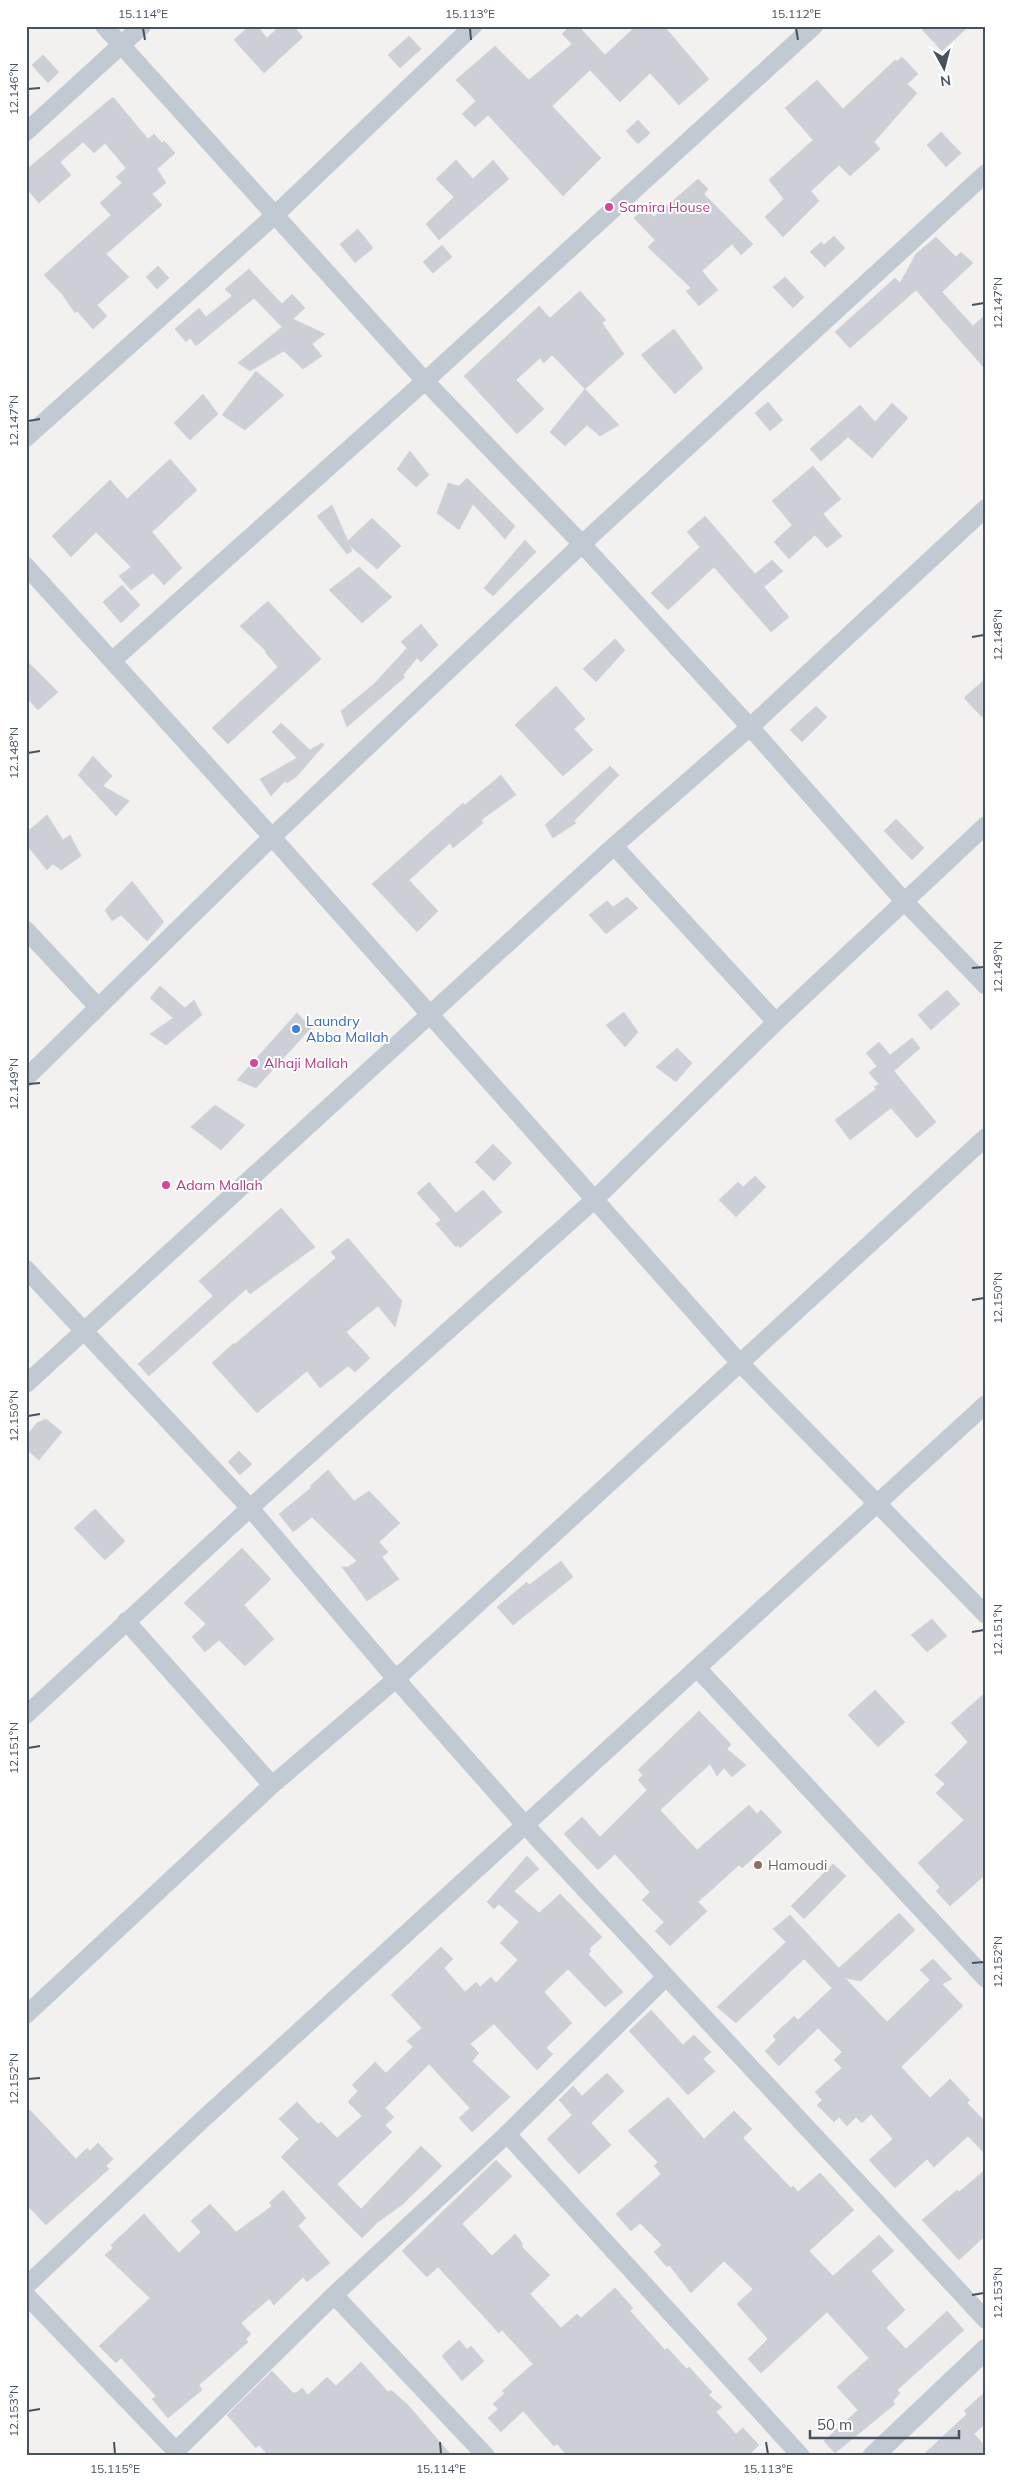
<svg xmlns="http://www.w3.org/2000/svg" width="1012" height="2482" font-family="Mulish,sans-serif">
<rect width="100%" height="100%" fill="#f3f1f0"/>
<g fill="#cccfd6" stroke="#d4d6dc">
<path d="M 249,26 L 257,26 L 267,38 L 280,26 L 293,26 L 303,37 L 264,73 L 234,40 Z"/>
<path d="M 570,26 L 578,26 L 605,55 L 636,26 L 664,26 L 709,79 L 679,105 L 650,73 L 620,102 L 590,70 L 552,106 L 601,158 L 563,196 L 488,115 L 475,127 L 462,114 L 476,101 L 456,80 L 495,46 L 529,80 L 572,44 L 562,34 Z"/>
<path d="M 919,26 L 969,26 L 942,51 Z"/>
<path d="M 409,36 L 421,49 L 400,68 L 388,55 Z"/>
<path d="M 43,55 L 59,72 L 48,83 L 32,65 Z"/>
<path d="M 902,57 L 918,74 L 907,84 L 917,93 L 874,142 L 880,149 L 850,176 L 839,165 L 811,191 L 819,201 L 783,237 L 765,217 L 784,199 L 769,180 L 813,140 L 785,108 L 817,80 L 843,109 L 895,60 L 897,61 Z"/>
<path d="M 113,97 L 148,139 L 154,134 L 162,143 L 164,141 L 175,153 L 157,169 L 166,183 L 152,194 L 162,205 L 106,254 L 129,277 L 97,305 L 107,316 L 93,329 L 77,311 L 75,313 L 62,294 L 44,275 L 111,215 L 100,203 L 122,183 L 116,177 L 126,168 L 105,143 L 94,153 L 83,142 L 60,162 L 71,175 L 39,203 L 26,188 L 26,170 Z"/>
<path d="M 638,120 L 650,133 L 638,144 L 626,131 Z"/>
<path d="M 941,132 L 961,153 L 946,167 L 927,145 Z"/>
<path d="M 456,160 L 473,179 L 493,160 L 509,179 L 439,240 L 426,224 L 454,197 L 436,179 Z"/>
<path d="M 698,179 L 708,189 L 704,194 L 753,244 L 741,255 L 732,244 L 702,271 L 718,290 L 699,306 L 686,291 L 691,288 L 648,247 L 655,240 L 634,218 L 645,207 L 654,217 Z"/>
<path d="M 358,229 L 373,248 L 355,263 L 340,244 Z"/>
<path d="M 834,236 L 845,248 L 825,267 L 810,252 L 821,242 L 824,245 Z"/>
<path d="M 936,237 L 956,257 L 961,252 L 973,263 L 942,292 L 973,326 L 986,314 L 986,370 L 916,290 L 850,348 L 835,332 L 895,278 L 900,283 L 916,254 Z"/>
<path d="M 442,245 L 452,257 L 433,273 L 423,262 Z"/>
<path d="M 158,266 L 169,278 L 157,289 L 146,277 Z"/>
<path d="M 249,269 L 282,304 L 292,294 L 305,308 L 293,319 L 325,334 L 312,344 L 322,356 L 303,369 L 284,351 L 250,371 L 238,363 L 282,327 L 254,298 L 196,346 L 190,338 L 186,342 L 175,329 L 199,308 L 206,317 L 232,296 L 225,289 Z"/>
<path d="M 785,277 L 804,297 L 793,308 L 773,287 Z"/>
<path d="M 580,291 L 606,320 L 602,323 L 624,354 L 585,389 L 552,355 L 544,363 L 540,358 L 516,380 L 544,409 L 517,434 L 464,376 L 539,306 L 550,318 Z"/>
<path d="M 674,329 L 703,368 L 675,394 L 641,355 Z"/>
<path d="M 256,371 L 284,395 L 245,430 L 222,415 Z"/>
<path d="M 585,389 L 619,425 L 600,436 L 587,425 L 565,446 L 550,432 Z"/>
<path d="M 203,394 L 218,414 L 190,440 L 174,423 Z"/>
<path d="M 768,402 L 783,420 L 770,431 L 755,413 Z"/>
<path d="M 892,403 L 908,418 L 872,458 L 848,437 L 821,461 L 810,449 L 860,405 L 875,422 Z"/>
<path d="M 410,451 L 429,475 L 416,487 L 397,469 Z"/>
<path d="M 170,459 L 197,490 L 152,532 L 182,568 L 164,585 L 153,573 L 131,590 L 119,576 L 131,567 L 96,532 L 71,557 L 52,536 L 110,480 L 127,499 Z"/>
<path d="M 813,466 L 841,499 L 823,514 L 842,536 L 827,548 L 815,535 L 789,559 L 774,542 L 792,525 L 772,501 Z"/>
<path d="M 467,478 L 515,526 L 505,539 L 473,504 L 459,530 L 437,513 L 448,483 L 459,486 Z"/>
<path d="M 332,505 L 348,541 L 372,518 L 401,546 L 377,569 L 349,545 L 352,551 L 347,554 L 317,516 Z"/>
<path d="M 705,516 L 755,574 L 772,560 L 783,571 L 764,587 L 789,617 L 771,632 L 714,567 L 668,610 L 651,593 L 700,547 L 687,532 Z"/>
<path d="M 525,540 L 536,552 L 493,596 L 484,588 Z"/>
<path d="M 359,567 L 392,597 L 362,623 L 329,590 Z"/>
<path d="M 122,585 L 140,605 L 121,623 L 103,602 Z"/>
<path d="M 268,601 L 321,659 L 228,744 L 212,728 L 278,667 L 265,652 L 266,651 L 240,626 Z"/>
<path d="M 421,624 L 438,645 L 421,662 L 417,658 L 403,675 L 405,677 L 347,727 L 341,711 L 374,684 L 407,648 L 401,642 Z"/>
<path d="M 615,639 L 625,650 L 596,682 L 583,669 Z"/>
<path d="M 26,660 L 58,692 L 38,710 L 26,697 Z"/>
<path d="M 986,678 L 986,721 L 964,698 Z"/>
<path d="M 556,686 L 585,719 L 574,729 L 593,750 L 563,776 L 515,725 Z"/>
<path d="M 816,706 L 827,717 L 802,742 L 790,730 Z"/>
<path d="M 281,723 L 310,750 L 322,743 L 324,745 L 296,777 L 287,783 L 285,781 L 271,796 L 260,779 L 297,758 L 272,732 Z"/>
<path d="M 93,756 L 112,776 L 103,786 L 129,801 L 116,816 L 78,775 Z"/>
<path d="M 610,766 L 619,775 L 574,821 L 576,823 L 553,838 L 545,825 Z"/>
<path d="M 501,775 L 516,795 L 481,820 L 483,823 L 453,848 L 450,843 L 409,880 L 438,911 L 417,932 L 372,884 L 463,803 L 465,805 Z"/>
<path d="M 47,815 L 63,840 L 70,835 L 81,856 L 61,870 L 53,864 L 47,870 L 26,844 L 26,833 Z"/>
<path d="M 896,819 L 924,848 L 912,860 L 884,831 Z"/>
<path d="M 132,881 L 164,922 L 147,941 L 121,915 L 112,921 L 105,910 Z"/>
<path d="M 627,897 L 638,908 L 606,934 L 589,915 L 607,901 L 613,907 Z"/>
<path d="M 160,986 L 185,1008 L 194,1000 L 202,1015 L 166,1045 L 150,1034 L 173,1018 L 150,998 Z"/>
<path d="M 947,990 L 960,1004 L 931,1030 L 918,1015 Z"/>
<path d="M 624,1012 L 638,1032 L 625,1047 L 606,1025 Z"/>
<path d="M 297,1013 L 311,1028 L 256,1088 L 237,1080 Z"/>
<path d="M 912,1038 L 920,1048 L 894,1071 L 936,1122 L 917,1138 L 891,1108 L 850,1140 L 835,1120 L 876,1089 L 874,1087 L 879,1084 L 869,1073 L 877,1066 L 866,1053 L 879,1042 L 890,1055 Z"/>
<path d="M 677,1048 L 692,1063 L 676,1082 L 656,1067 Z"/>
<path d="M 215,1105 L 245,1125 L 221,1150 L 191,1127 Z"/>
<path d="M 493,1144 L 512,1163 L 494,1181 L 475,1162 Z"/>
<path d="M 755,1176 L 766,1187 L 736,1217 L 719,1200 L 738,1182 L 743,1187 Z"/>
<path d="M 429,1182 L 456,1213 L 483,1190 L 502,1212 L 460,1248 L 458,1245 L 456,1247 L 436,1224 L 441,1220 L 417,1193 Z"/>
<path d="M 281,1208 L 315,1247 L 250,1294 L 246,1289 L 149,1376 L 138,1364 L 213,1296 L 199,1281 Z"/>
<path d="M 348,1238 L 402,1301 L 395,1327 L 378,1306 L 346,1332 L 370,1358 L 355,1372 L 348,1366 L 320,1388 L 307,1371 L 257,1413 L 212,1363 L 234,1343 L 235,1344 L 336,1258 L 331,1252 Z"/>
<path d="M 46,1419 L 62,1432 L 39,1460 L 26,1449 L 26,1436 L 37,1423 Z"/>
<path d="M 239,1451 L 252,1464 L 240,1475 L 228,1462 Z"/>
<path d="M 328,1470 L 354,1501 L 369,1491 L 400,1523 L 379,1542 L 388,1552 L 382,1557 L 399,1579 L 367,1601 L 342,1567 L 348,1567 L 357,1561 L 312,1517 L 293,1532 L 279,1514 L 311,1488 L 310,1486 Z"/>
<path d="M 95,1509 L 125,1541 L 105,1560 L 74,1528 Z"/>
<path d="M 242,1548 L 271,1579 L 244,1605 L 274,1639 L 245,1666 L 219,1640 L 205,1652 L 192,1637 L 206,1624 L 184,1603 Z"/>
<path d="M 561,1561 L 573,1577 L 513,1625 L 497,1607 L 527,1582 L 529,1585 Z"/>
<path d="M 932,1619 L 947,1636 L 927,1652 L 911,1635 Z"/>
<path d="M 875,1690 L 905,1722 L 878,1747 L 848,1715 Z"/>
<path d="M 986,1692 L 986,1874 L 950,1906 L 936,1891 L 940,1887 L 918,1863 L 964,1820 L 936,1793 L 945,1784 L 935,1775 L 968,1742 L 951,1723 Z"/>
<path d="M 699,1711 L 731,1744 L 727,1749 L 746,1765 L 732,1777 L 724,1768 L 717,1776 L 710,1764 L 660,1810 L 697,1850 L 749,1805 L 757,1814 L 761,1810 L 782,1832 L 742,1868 L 739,1865 L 698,1902 L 707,1911 L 670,1946 L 655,1931 L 664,1922 L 642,1900 L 650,1892 L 615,1854 L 598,1870 L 564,1834 L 582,1817 L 600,1837 L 647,1790 L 638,1780 L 643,1775 L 638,1770 Z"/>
<path d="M 527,1856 L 539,1869 L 514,1891 L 539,1913 L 560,1894 L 602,1937 L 589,1949 L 591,1951 L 588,1954 L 623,1992 L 605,2007 L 568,1969 L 544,1992 L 572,2023 L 546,2048 L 553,2054 L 537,2070 L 494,2024 L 470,2044 L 479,2053 L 472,2061 L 510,2097 L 472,2132 L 459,2118 L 470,2108 L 429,2064 L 385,2108 L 394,2117 L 385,2125 L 392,2132 L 337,2184 L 361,2209 L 421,2146 L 442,2166 L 403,2204 L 378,2222 L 362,2238 L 281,2157 L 299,2139 L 279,2119 L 297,2102 L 318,2124 L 321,2122 L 337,2138 L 362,2116 L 348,2102 L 358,2091 L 352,2085 L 375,2062 L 386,2073 L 413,2047 L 407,2041 L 422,2028 L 391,1995 L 441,1947 L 453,1959 L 444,1968 L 465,1992 L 476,1982 L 480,1987 L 491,1977 L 496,1983 L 518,1960 L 500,1943 L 519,1922 L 499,1904 L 494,1909 L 487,1902 Z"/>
<path d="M 833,1864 L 846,1876 L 804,1919 L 791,1906 Z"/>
<path d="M 899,1913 L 915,1930 L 861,1981 L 845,1978 L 887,2022 L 930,1980 L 920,1970 L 933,1959 L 952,1979 L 942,1984 L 963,2006 L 901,2067 L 930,2098 L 950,2079 L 970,2100 L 967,2103 L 986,2122 L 986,2155 L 968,2136 L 934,2167 L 927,2159 L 895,2188 L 869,2160 L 893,2139 L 871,2114 L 862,2123 L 856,2117 L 847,2126 L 839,2117 L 834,2122 L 817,2105 L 822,2100 L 815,2092 L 842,2068 L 834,2060 L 842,2052 L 818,2028 L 779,2066 L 765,2051 L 776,2040 L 773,2036 L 794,2016 L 798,2020 L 832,1988 L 804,1959 L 736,2023 L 717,2007 L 786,1942 L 773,1929 L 790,1915 L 839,1968 Z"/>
<path d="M 651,2010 L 683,2045 L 694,2035 L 711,2052 L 703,2059 L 715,2071 L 688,2095 L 629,2031 Z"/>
<path d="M 607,2073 L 624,2091 L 591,2123 L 611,2145 L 579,2174 L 547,2139 L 572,2115 L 559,2100 L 573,2086 L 582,2096 Z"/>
<path d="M 668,2097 L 704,2139 L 734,2111 L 752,2129 L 743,2138 L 791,2188 L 793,2186 L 798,2192 L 820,2173 L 854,2210 L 809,2251 L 833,2276 L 879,2235 L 894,2251 L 871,2271 L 905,2310 L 886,2328 L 906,2349 L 947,2311 L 964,2330 L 897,2390 L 900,2393 L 893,2401 L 895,2404 L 835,2453 L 824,2441 L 858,2410 L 837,2387 L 869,2358 L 827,2312 L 761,2373 L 748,2359 L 768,2339 L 737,2304 L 753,2289 L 724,2261 L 691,2293 L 669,2265 L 667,2267 L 654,2252 L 662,2245 L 640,2223 L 631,2231 L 616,2214 L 661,2174 L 654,2166 L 658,2162 L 628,2131 Z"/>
<path d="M 26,2106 L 76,2159 L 87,2148 L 90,2151 L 98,2143 L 113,2159 L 106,2166 L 109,2169 L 46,2225 L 26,2204 Z"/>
<path d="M 496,2160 L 512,2176 L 462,2224 L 492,2256 L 515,2234 L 522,2242 L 522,2247 L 550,2275 L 530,2294 L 561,2328 L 577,2314 L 581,2318 L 615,2288 L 633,2308 L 630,2311 L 665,2350 L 667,2348 L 687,2369 L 689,2367 L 712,2392 L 709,2395 L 722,2407 L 716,2412 L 736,2434 L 743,2428 L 759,2445 L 748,2456 L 568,2456 L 557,2444 L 554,2446 L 523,2411 L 501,2432 L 488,2418 L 498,2409 L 493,2404 L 505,2393 L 502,2391 L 533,2364 L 502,2330 L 499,2333 L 438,2267 L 427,2277 L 402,2251 Z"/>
<path d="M 986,2169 L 986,2235 L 959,2260 L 922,2220 L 957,2190 L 959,2192 Z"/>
<path d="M 283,2190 L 306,2218 L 298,2226 L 330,2263 L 307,2282 L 303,2277 L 274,2305 L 269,2299 L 241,2323 L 251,2334 L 246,2339 L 248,2342 L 199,2385 L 202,2390 L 168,2418 L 152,2399 L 156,2396 L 121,2358 L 116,2363 L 99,2346 L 150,2298 L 105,2255 L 113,2248 L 111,2245 L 144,2214 L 179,2253 L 201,2232 L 191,2221 L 210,2204 L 236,2232 L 272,2206 L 269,2203 Z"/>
<path d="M 459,2340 L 467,2349 L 471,2346 L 484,2361 L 462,2381 L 442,2356 Z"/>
<path d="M 361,2362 L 388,2392 L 391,2390 L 408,2405 L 452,2456 L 269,2456 L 259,2445 L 256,2448 L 227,2415 L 272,2371 L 292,2392 L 296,2393 L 302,2388 L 308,2395 L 327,2377 L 336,2386 Z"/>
<path d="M 986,2391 L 986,2423 L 974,2434 L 986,2447 L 986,2456 L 922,2456 L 967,2414 L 964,2411 Z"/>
</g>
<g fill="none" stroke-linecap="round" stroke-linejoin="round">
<g stroke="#c1c9d3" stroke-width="18">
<path d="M 104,26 L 425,381 L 582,544 L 750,727 L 903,900 L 986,986"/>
<path d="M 26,132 L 142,26"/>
<path d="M 26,438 L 275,215 L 473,26"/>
<path d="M 26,566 L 272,837 L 739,1362 L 986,1615"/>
<path d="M 113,660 L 425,381 L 814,26"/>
<path d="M 614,846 L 776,1022"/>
<path d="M 26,930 L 98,1007"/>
<path d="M 26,1078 L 272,837 L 582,544 L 986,173"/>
<path d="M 26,1269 L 250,1508 L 396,1679 L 526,1826 L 986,2320"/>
<path d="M 26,1384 L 614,846 L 750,727 L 986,508"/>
<path d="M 126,1621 L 272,1785"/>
<path d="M 698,1669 L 986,1979"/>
<path d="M 26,1715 L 250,1508 L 594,1200 L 776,1022 L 986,825"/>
<path d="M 26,2015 L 272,1785 L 396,1679 L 986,1137"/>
<path d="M 507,2134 L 801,2456"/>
<path d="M 26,2286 L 201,2121 L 986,1404"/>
<path d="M 26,2295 L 176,2451 L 176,2456"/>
<path d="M 334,2295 L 486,2456"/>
<path d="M 176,2451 L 334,2295 L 507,2134 L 666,1977"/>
</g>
<path stroke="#c1c9d3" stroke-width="21" d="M 873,2456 L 986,2349"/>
</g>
<path fill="none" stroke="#47525f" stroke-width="2" d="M 143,28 L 145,40M 470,28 L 471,40M 796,28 L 798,40M 28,89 L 40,88M 972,305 L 984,303M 28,421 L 40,419M 972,637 L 984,635M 28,753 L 40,751M 972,968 L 984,967M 28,1084 L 40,1083M 972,1300 L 984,1298M 28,1416 L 40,1414M 972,1632 L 984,1630M 28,1748 L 40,1746M 972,1963 L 984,1962M 28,2079 L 40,2078M 972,2295 L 984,2293M 28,2411 L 40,2409M 114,2442 L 115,2454M 440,2442 L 441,2454M 766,2442 L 768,2454"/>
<g fill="#d1479c" stroke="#fff" stroke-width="2">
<circle cx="609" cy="207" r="5"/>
<circle cx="254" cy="1063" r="5"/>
<circle cx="166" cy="1185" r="5"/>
</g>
<circle fill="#3f7fe0" stroke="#fff" stroke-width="2" cx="296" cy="1029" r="5"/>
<circle fill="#8d6e63" stroke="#fff" stroke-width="2" cx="758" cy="1865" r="5"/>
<g text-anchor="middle" stroke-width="4" stroke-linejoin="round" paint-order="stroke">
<g font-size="14" fill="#b23c85" stroke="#fff" text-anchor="start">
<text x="619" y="212">Samira House</text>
<text x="264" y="1068">Alhaji Mallah</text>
<text x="176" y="1190">Adam Mallah</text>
</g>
<g font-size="14" fill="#366cbe" stroke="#fff" text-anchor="start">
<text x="306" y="1026">Laundry<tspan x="306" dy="16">Abba Mallah</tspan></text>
</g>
<g font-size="14" fill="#785e54" stroke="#fff" text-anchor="start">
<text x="768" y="1870">Hamoudi</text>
</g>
</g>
<rect width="1012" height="2482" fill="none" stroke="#ffffff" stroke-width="55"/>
<g transform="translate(944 68) rotate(173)" stroke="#ffffff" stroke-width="4" paint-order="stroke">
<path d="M0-4L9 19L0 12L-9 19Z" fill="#47525f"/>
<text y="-8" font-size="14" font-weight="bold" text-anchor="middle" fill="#47525f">N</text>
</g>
<path d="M810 2430v8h149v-8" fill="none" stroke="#47525f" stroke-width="2.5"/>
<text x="817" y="2430" font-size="15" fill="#47525f" stroke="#ffffff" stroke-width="4" paint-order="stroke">50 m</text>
<rect x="28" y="28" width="956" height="2426" fill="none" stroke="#47525f" stroke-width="2"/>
<g font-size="12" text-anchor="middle" fill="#47525f">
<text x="143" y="18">15.114°E</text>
<text x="470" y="18">15.113°E</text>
<text x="796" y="18">15.112°E</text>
<text transform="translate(14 89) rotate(-90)" y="4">12.146°N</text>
<text transform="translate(998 303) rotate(-90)" y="4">12.147°N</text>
<text transform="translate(14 421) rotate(-90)" y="4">12.147°N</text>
<text transform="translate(998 635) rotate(-90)" y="4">12.148°N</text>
<text transform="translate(14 753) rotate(-90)" y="4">12.148°N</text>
<text transform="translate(998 967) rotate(-90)" y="4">12.149°N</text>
<text transform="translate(14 1084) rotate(-90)" y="4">12.149°N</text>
<text transform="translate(998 1298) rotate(-90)" y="4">12.150°N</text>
<text transform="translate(14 1416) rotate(-90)" y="4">12.150°N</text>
<text transform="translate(998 1630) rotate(-90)" y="4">12.151°N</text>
<text transform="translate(14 1748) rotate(-90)" y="4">12.151°N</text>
<text transform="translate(998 1962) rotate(-90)" y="4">12.152°N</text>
<text transform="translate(14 2079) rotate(-90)" y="4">12.152°N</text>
<text transform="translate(998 2293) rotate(-90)" y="4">12.153°N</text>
<text transform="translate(14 2411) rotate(-90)" y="4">12.153°N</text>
<text x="115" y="2473">15.115°E</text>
<text x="441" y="2473">15.114°E</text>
<text x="768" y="2473">15.113°E</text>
</g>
</svg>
